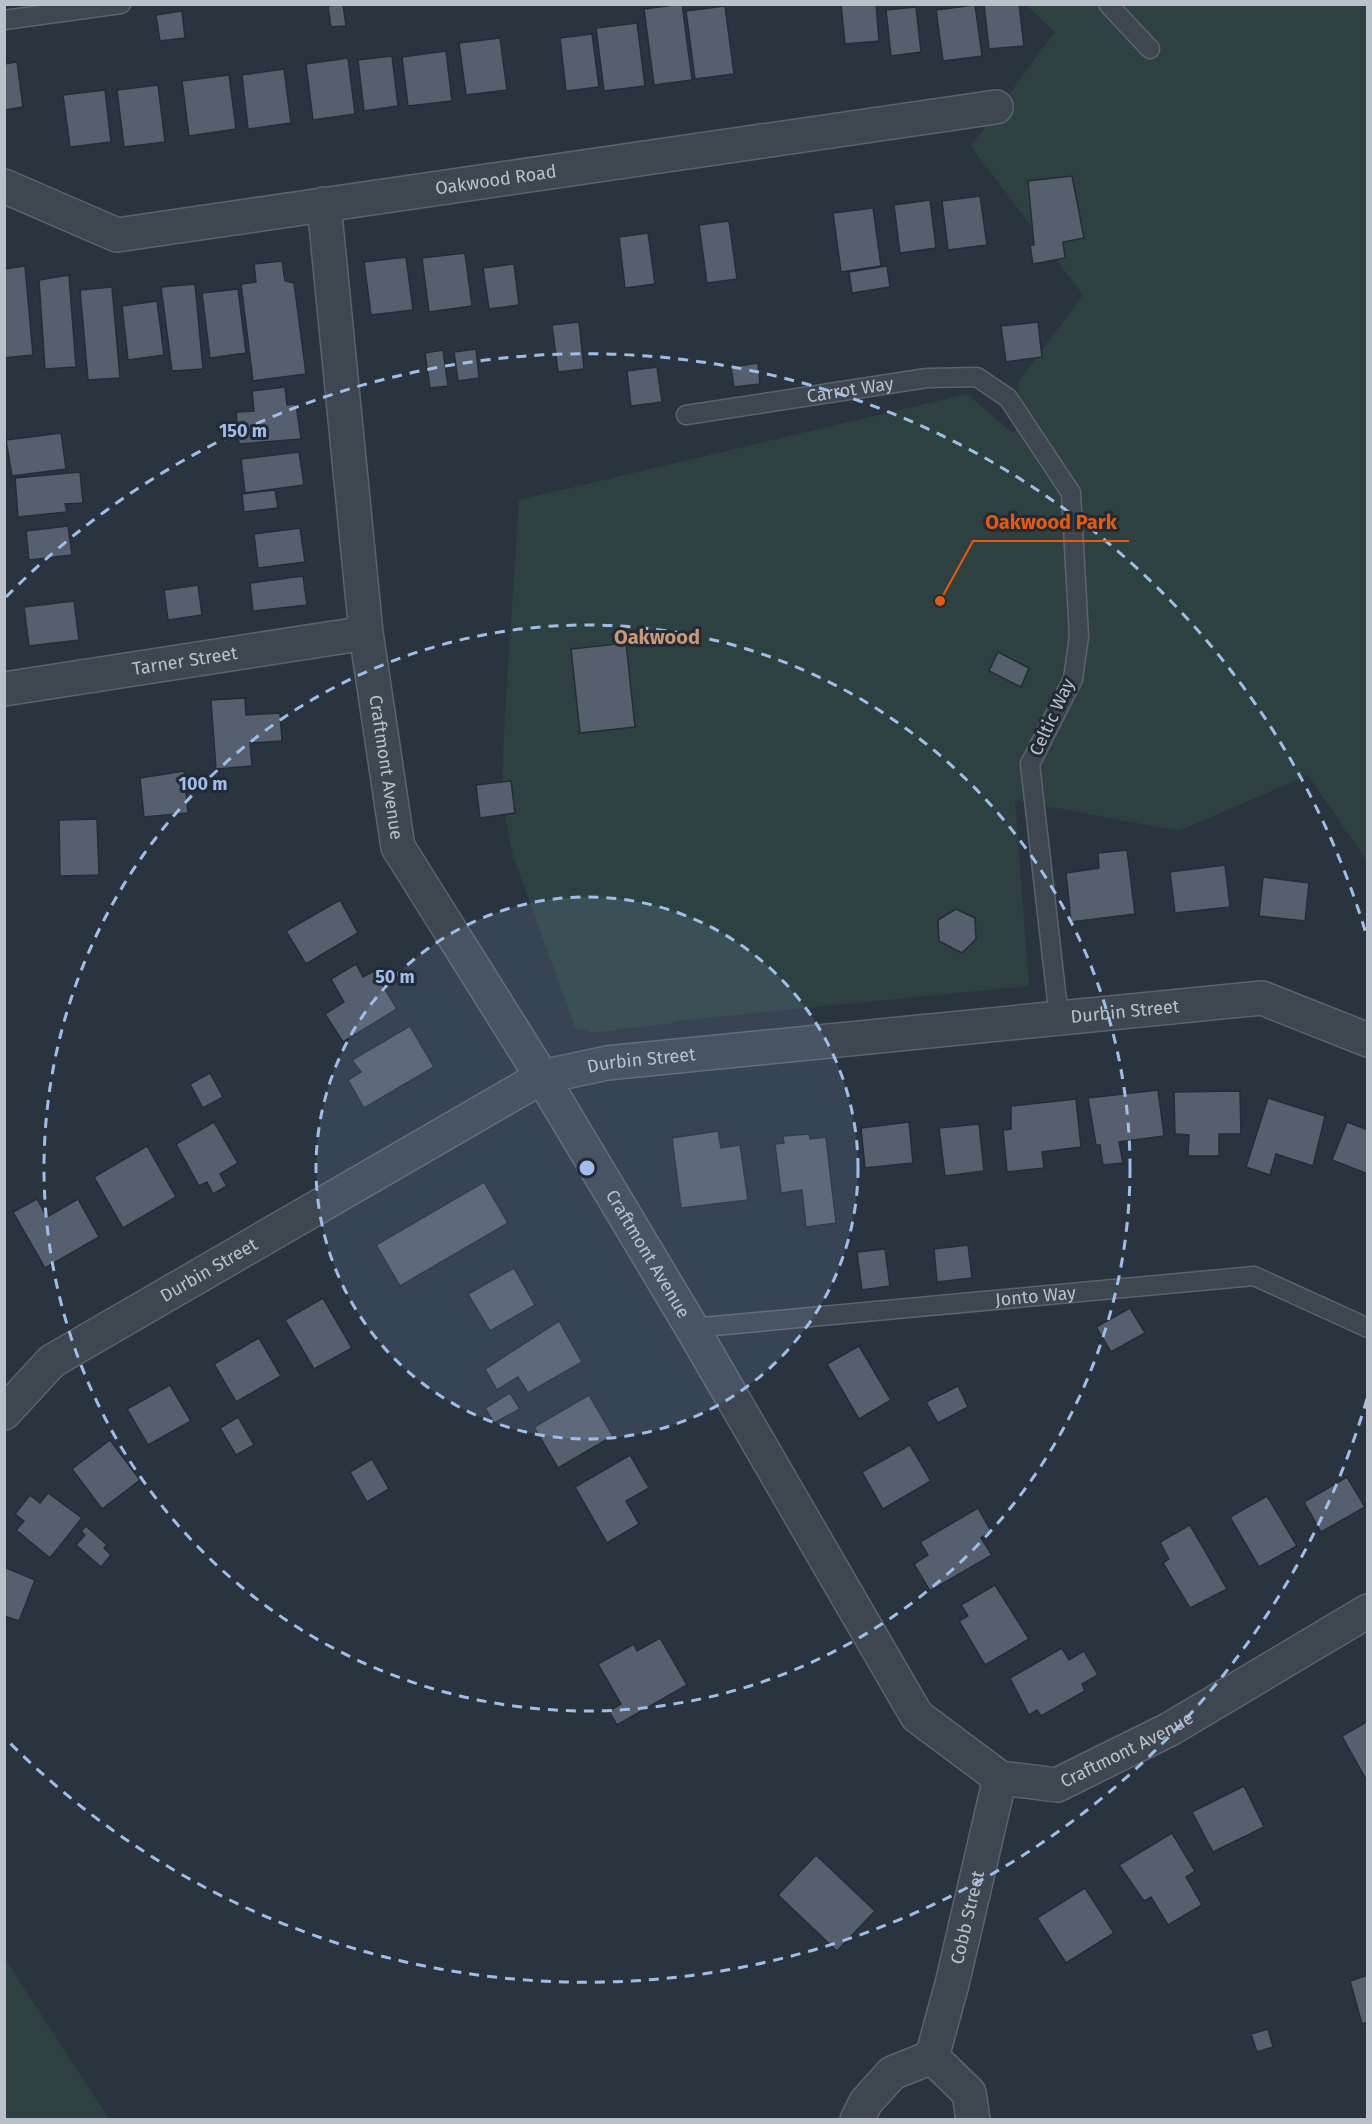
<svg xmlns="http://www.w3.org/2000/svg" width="1372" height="2124" font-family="'Fira Sans',sans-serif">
<rect width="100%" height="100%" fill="#2a343f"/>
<g fill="#2d4141">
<path d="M 1026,5 L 1367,5 L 1367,861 L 1308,775 L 1179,831 L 1015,800 L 1029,986 L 673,1021 L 673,1023 L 590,1033 L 589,1029 L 576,1030 L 513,856 L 502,801 L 504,731 L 519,500 L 967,394 L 1011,432 L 1016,431 L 1019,381 L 1083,295 L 971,146 L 1055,32 Z"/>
<path d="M 5,1959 L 109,2119 L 5,2119 Z"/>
</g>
<g fill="#565f6d" stroke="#242c37" stroke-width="1.5">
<path d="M 343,4 L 346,26 L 331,27 L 328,6 Z"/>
<path d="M 682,4 L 692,80 L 654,85 L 644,9 Z"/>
<path d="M 841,4 L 876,4 L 879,41 L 845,44 Z"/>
<path d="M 984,4 L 1019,4 L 1024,46 L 989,49 Z"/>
<path d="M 975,5 L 982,56 L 943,61 L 936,10 Z"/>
<path d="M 725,6 L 734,74 L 695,79 L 686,11 Z"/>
<path d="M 916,7 L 921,52 L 891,56 L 886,10 Z"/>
<path d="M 182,11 L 185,38 L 160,41 L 156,15 Z"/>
<path d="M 637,23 L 645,86 L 604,91 L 596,28 Z"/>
<path d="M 592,34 L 599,87 L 566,91 L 560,38 Z"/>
<path d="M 500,38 L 507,90 L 466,95 L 459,43 Z"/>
<path d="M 446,51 L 452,101 L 408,106 L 402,57 Z"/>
<path d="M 392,56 L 398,106 L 364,111 L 358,60 Z"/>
<path d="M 348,58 L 355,114 L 313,120 L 306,64 Z"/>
<path d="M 17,62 L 23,107 L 4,110 L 4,64 Z"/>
<path d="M 284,69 L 291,123 L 248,129 L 242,75 Z"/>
<path d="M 229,75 L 236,129 L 189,136 L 182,81 Z"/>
<path d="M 158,85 L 165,142 L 124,147 L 117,90 Z"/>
<path d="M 105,90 L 111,142 L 70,147 L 63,95 Z"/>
<path d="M 1072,176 L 1084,238 L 1063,242 L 1065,258 L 1033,264 L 1030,245 L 1034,245 L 1028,181 Z"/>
<path d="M 980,196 L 987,245 L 948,250 L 942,201 Z"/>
<path d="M 930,200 L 936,248 L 900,253 L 894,205 Z"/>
<path d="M 873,208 L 881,266 L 841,272 L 833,213 Z"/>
<path d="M 729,221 L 737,279 L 707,283 L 699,225 Z"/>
<path d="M 648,233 L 655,284 L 625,288 L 619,237 Z"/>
<path d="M 465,253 L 472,306 L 429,312 L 422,258 Z"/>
<path d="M 406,257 L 413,310 L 371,315 L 364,262 Z"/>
<path d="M 282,261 L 285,281 L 294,283 L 306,374 L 253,381 L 241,284 L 256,282 L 254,264 Z"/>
<path d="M 514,264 L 519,305 L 489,309 L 483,268 Z"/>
<path d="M 25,266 L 33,355 L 4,358 L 4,269 Z"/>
<path d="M 887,266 L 890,287 L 852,293 L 849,272 Z"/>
<path d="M 69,275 L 76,367 L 45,369 L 39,280 Z"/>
<path d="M 195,284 L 203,369 L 172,371 L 161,287 Z"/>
<path d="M 112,287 L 120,378 L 88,380 L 80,290 Z"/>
<path d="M 238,289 L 246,353 L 210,358 L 202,293 Z"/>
<path d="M 157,301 L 164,355 L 128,360 L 122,306 Z"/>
<path d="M 579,322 L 584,369 L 558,372 L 552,325 Z"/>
<path d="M 1038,322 L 1042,357 L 1006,362 L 1001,326 Z"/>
<path d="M 476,349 L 479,378 L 458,381 L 454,352 Z"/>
<path d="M 443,350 L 448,386 L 430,388 L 425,353 Z"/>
<path d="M 758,363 L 760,384 L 734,387 L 731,367 Z"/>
<path d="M 657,367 L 662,402 L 631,406 L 627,371 Z"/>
<path d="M 285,387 L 287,405 L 296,404 L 301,439 L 239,444 L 236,412 L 254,411 L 252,391 Z"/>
<path d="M 61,433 L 66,469 L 12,476 L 6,440 Z"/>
<path d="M 299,452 L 304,485 L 245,493 L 241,459 Z"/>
<path d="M 80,472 L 83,503 L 65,504 L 67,512 L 18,517 L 15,478 Z"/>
<path d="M 275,490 L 278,508 L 244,512 L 242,494 Z"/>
<path d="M 68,526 L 72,555 L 29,560 L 26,531 Z"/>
<path d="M 300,528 L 305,562 L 258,568 L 254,534 Z"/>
<path d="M 303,576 L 307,605 L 253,611 L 250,583 Z"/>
<path d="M 198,585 L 202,615 L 168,620 L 164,590 Z"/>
<path d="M 74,601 L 79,640 L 29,646 L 24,607 Z"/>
<path d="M 626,643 L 635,727 L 580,733 L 571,649 Z"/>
<path d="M 998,652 L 1029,668 L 1021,687 L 989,671 Z"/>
<path d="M 245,698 L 246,715 L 280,713 L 282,741 L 250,743 L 252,766 L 216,769 L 211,700 Z"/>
<path d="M 184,771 L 188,813 L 144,817 L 140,778 Z"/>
<path d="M 511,781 L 515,813 L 480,818 L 476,785 Z"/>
<path d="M 97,819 L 99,875 L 60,876 L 59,820 Z"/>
<path d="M 1127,850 L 1135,914 L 1071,922 L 1066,873 L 1099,868 L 1098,853 Z"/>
<path d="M 1225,865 L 1230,907 L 1175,913 L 1170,872 Z"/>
<path d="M 1263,877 L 1309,883 L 1305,921 L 1259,916 Z"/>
<path d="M 340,900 L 358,933 L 306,964 L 286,931 Z"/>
<path d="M 956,909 L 975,918 L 976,939 L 962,953 L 939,941 L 938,920 Z"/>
<path d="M 356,964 L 363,977 L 374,971 L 397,1009 L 343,1042 L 325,1014 L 344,1002 L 331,979 Z"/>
<path d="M 410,1026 L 434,1067 L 364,1108 L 348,1080 L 361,1072 L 352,1060 Z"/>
<path d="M 210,1073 L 223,1097 L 203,1108 L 190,1084 Z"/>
<path d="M 1158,1090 L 1164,1136 L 1119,1142 L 1123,1163 L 1103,1165 L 1100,1145 L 1096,1145 L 1088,1098 Z"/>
<path d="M 1240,1091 L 1241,1134 L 1219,1134 L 1219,1156 L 1188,1156 L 1189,1135 L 1175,1134 L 1174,1092 Z"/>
<path d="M 1268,1098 L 1325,1116 L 1313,1166 L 1276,1154 L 1270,1175 L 1246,1167 Z"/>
<path d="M 1076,1099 L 1081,1147 L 1042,1152 L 1044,1168 L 1007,1172 L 1003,1130 L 1011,1129 L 1011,1106 Z"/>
<path d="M 214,1122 L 238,1163 L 220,1174 L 227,1186 L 213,1194 L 207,1182 L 199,1186 L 176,1144 Z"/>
<path d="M 909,1122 L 913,1163 L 865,1168 L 861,1128 Z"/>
<path d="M 1347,1122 L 1368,1130 L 1368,1174 L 1332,1160 Z"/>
<path d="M 979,1124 L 984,1171 L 945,1176 L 939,1128 Z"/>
<path d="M 718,1131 L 721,1148 L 740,1145 L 748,1200 L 681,1208 L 672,1138 Z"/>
<path d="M 809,1134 L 810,1139 L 826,1137 L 836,1223 L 806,1227 L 802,1190 L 781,1193 L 775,1144 L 784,1143 L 783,1136 Z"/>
<path d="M 147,1146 L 176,1197 L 123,1228 L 94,1177 Z"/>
<path d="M 484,1182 L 508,1223 L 400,1286 L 376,1245 Z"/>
<path d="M 37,1199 L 47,1217 L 78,1199 L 99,1237 L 45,1268 L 13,1212 Z"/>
<path d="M 968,1245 L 972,1278 L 937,1282 L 934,1249 Z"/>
<path d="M 885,1249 L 890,1286 L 862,1290 L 857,1252 Z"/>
<path d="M 514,1268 L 535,1305 L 490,1331 L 468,1294 Z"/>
<path d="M 323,1298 L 352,1348 L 314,1369 L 285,1320 Z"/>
<path d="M 1130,1308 L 1145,1333 L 1111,1352 L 1096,1327 Z"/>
<path d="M 559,1321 L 582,1362 L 528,1393 L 518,1377 L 497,1390 L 485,1369 Z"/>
<path d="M 259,1338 L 281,1376 L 236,1402 L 214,1364 Z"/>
<path d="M 859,1346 L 891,1400 L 859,1419 L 827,1364 Z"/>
<path d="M 170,1385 L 191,1421 L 148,1445 L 127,1409 Z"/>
<path d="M 958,1386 L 968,1407 L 938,1423 L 926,1402 Z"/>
<path d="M 510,1393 L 520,1409 L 494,1423 L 485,1408 Z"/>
<path d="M 589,1395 L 613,1436 L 558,1468 L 534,1427 Z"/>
<path d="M 238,1417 L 254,1445 L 236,1455 L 220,1428 Z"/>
<path d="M 110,1440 L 140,1480 L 102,1509 L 72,1469 Z"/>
<path d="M 910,1445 L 931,1481 L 883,1509 L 862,1472 Z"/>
<path d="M 630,1455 L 649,1488 L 626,1501 L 639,1524 L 607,1543 L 575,1487 Z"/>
<path d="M 372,1459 L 389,1489 L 367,1502 L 350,1472 Z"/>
<path d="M 1347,1477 L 1365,1507 L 1321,1532 L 1304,1502 Z"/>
<path d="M 48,1493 L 82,1518 L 50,1558 L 16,1530 L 24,1521 L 15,1514 L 30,1495 L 40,1503 Z"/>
<path d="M 1267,1496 L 1297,1546 L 1259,1567 L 1230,1517 Z"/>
<path d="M 978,1508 L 991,1531 L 981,1538 L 992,1555 L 930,1591 L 914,1564 L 928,1555 L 920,1542 Z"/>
<path d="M 1190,1525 L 1227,1589 L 1190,1608 L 1163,1563 L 1169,1559 L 1160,1542 Z"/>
<path d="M 86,1526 L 107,1545 L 104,1548 L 111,1555 L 101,1567 L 76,1545 L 85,1535 L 81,1531 Z"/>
<path d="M 4,1567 L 35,1580 L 19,1621 L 4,1616 Z"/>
<path d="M 995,1585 L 1029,1639 L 985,1665 L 959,1621 L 968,1616 L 961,1605 Z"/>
<path d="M 660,1638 L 687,1685 L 617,1725 L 609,1711 L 621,1704 L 598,1664 L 634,1644 L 637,1651 Z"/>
<path d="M 1062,1648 L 1069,1660 L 1084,1651 L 1098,1675 L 1082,1684 L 1085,1691 L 1041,1716 L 1037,1710 L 1029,1715 L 1010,1678 Z"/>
<path d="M 1368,1721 L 1368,1783 L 1342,1736 Z"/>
<path d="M 1244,1786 L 1264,1827 L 1213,1852 L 1192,1812 Z"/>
<path d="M 1172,1833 L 1195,1871 L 1186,1877 L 1202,1905 L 1168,1925 L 1151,1897 L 1144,1901 L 1119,1865 Z"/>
<path d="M 816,1855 L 875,1911 L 837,1951 L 778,1895 Z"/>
<path d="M 1085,1888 L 1114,1933 L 1066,1963 L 1037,1918 Z"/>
<path d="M 1368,1975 L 1368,2022 L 1362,2024 L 1350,1981 Z"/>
<path d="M 1268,2029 L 1273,2047 L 1257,2052 L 1251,2034 Z"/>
</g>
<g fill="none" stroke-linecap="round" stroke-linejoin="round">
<defs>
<g id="lane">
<path d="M 1108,4 L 1150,49"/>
<path d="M 4,20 L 121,4"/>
<path id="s1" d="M 686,415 L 927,378 L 977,377 L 1008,398 L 1071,493 L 1079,636 L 1073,679 L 1030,764 L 1059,1018"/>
<path id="s2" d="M 692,1328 L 1254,1276 L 1368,1328"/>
</g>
<g id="street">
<path id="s3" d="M 4,186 L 117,235 L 996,107"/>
<path id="s4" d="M 324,204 L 366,633 L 398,847 L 542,1077 L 692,1328 L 917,1716 L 1000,1778 L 1057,1785 L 1170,1729 L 1368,1611"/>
<path id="s5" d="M 4,689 L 366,633"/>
<path id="s6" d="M 4,1413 L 52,1361 L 542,1077 L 607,1063 L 1262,998 L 1368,1040"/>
<path id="s7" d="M 932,2057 L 952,1984 L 1000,1778"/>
<path d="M 932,2057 L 969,2093 L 973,2120"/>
<path d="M 857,2120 L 866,2102 L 892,2073 L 932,2057"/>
</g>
</defs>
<use href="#lane" stroke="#5c636d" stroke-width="21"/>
<use href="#street" stroke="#5c636d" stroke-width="36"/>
<use href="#lane" stroke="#3e4650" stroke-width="18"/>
<use href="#street" stroke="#3e4650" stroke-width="33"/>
</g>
<circle cx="587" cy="1168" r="271" fill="#9dbeec" fill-opacity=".12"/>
<g fill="none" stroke="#9dbeec" stroke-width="3" stroke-dasharray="10 8">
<circle cx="587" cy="1168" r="271"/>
<circle cx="587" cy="1168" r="543"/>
<path d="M1367 1399A814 814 0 0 1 6 1739M6 597A814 814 0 0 1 1367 937"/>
</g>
<g text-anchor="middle" stroke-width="6" stroke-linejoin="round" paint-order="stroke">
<g font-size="18" fill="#bbc1ca" stroke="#222a35">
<text dy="6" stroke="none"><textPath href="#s3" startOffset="506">Oakwood Road</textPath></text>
<text dy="6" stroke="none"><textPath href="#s1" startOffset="166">Carrot Way</textPath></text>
<text dy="6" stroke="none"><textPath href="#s5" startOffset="183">Tarner Street</textPath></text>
<text transform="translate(1052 717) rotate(-65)" y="6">Celtic Way</text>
<text dy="6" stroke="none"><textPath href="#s4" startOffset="567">Craftmont Avenue</textPath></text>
<text dy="6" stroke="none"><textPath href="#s6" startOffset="1224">Durbin Street</textPath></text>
<text dy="6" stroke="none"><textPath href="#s6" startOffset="738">Durbin Street</textPath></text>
<text dy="6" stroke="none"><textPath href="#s4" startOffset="1125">Craftmont Avenue</textPath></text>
<text dy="6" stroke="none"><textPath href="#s6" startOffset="252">Durbin Street</textPath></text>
<text dy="6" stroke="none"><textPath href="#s2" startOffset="345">Jonto Way</textPath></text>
<text dy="6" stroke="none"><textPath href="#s4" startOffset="1899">Craftmont Avenue</textPath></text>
<text dy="6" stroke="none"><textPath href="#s7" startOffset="144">Cobb Street</textPath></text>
</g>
<g font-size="20" font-weight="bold" fill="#ca9876" stroke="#222a35">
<text x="657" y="644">Oakwood</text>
</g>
</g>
<circle cx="587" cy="1168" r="9" fill="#9dbeec" stroke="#222a35" stroke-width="3"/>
<g font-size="18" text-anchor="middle" font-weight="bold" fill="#9dbeec" stroke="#222a35" stroke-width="6" stroke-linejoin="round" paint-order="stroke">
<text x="243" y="437">150 m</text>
<text x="203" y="790">100 m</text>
<text x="395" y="983">50 m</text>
</g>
<path fill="none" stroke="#e8590c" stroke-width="2" d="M940 601L973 541H1129"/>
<circle fill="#e8590c" stroke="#222a35" stroke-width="2" cx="940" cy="601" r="6"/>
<g font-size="20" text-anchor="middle" font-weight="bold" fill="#e8590c" stroke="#222a35" stroke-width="6" stroke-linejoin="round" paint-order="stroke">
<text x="1051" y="529">Oakwood Park</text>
</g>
<rect width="1372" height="2124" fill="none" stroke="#bbc1ca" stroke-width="12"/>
</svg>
